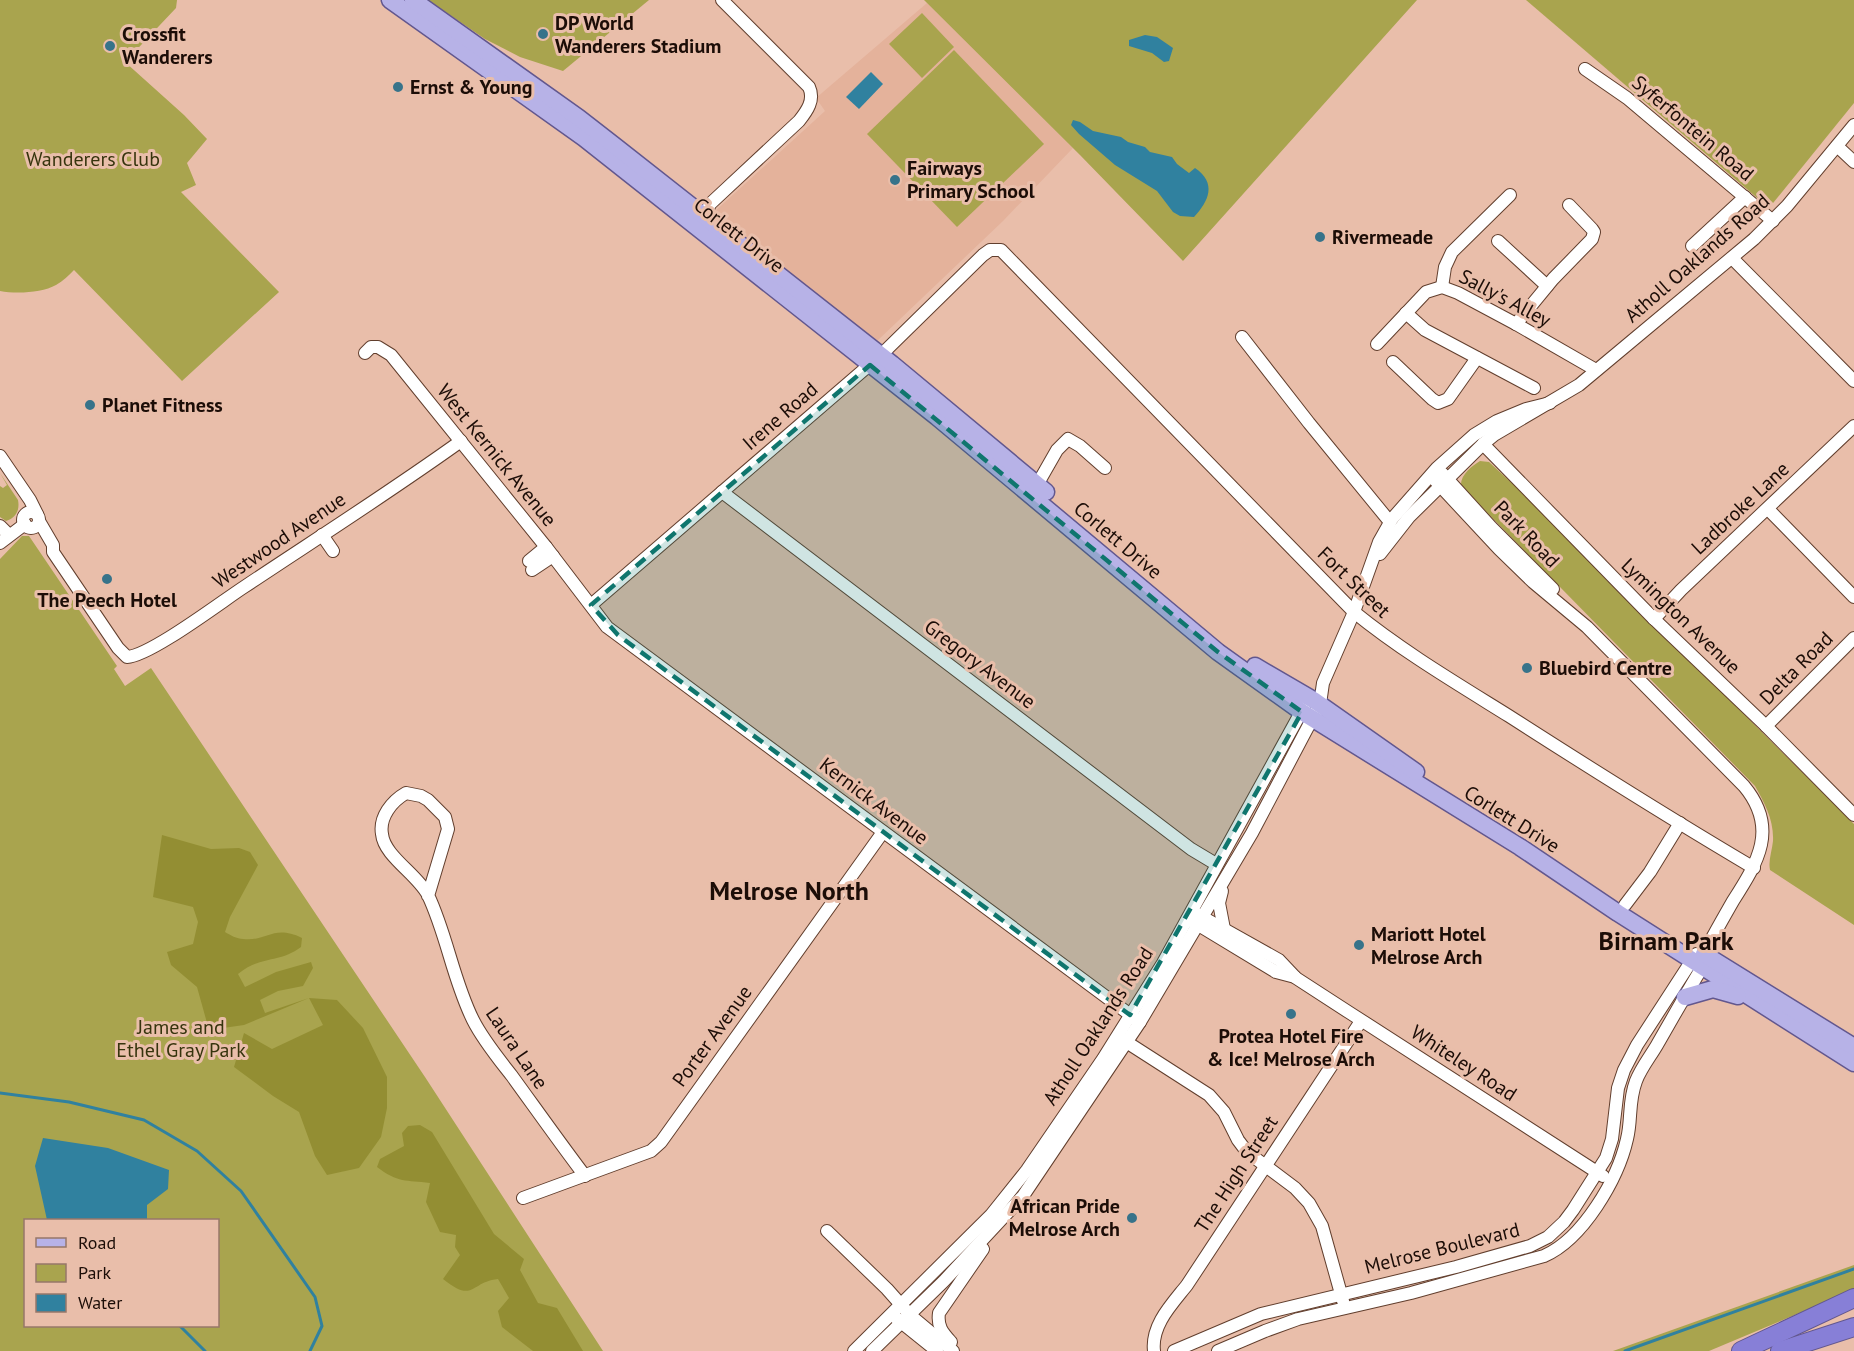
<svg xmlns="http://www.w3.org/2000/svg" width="1854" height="1351" font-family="'PT Sans',sans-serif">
<rect width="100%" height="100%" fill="#e9beaa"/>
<path fill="#e4b29b" d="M 927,3 L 1073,148 L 1003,221 L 876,342 L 713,213 L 825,111 L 816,98 Z"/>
<g fill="#a9a44e" fill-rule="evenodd">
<path d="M 0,0 L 177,0 L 176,8 L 125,62 L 184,115 L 207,139 L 187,163 L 196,185 L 181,192 L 279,292 L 182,381 L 74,270 C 69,275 63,281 56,285 C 42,293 16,294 0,291 Z"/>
<path d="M 428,0 L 649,0 L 563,71 L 520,57 L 485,39 Z"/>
<path d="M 924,0 L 1417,0 L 1183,261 L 1080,155 Z"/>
<path d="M 1526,0 L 1854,0 L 1854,103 L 1769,208 Z"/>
<path d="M 922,13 L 954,47 L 922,78 L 889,44 Z"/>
<path d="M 954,50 L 1044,144 L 957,227 L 867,134 Z"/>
<path d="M 1480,461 L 1489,462 L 1516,487 L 1854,824 L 1854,925 L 1770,870 C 1768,861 1772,851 1773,841 C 1774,820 1765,804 1755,786 L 1461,486 C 1460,475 1472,466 1480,461 Z"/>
<path d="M 0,473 L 18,500 C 20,510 16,518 6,521 L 0,517 L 0,486 L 3,488 L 7,485 Z"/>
<path d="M 22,536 L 29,536 L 117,666 L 114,669 L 125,686 L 151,668 L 425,1077 L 603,1351 L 0,1351 L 0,559 ZM 26,1220 L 218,1220 L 218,1326 L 26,1326 Z"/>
<path d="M 1854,1265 L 1854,1290 L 1709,1351 L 1613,1351 Z"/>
</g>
<g fill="#938e33">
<path d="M 162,835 L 211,849 L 239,848 L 250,852 L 258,865 L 230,917 L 225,932 C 230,935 237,939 243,939 C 267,942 273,924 302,938 L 301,947 C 278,964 261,955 238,974 L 245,987 L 276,972 L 311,962 L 313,968 L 303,986 L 278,991 L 260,1000 L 265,1013 L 309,998 L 337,1000 L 363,1028 L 387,1077 L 387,1108 L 381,1137 L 359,1168 L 327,1175 L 315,1156 L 299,1112 L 273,1096 L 234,1067 L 244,1033 L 272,1049 L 323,1025 L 309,998 L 244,1025 L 209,1030 L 197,987 L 171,965 L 167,952 L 193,944 L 198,922 L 193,907 L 153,897 Z"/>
<path d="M 420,1125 L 432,1132 L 494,1234 L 524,1259 L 520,1270 L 538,1303 L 557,1308 L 583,1351 L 533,1351 L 502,1327 L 498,1311 L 509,1298 L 498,1279 C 470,1282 474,1304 443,1279 L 460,1255 L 455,1247 L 456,1235 L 440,1232 L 426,1202 L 430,1183 C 406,1180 398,1183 377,1167 L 380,1159 L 404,1146 L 402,1133 L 408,1126 Z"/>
</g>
<g fill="#30819f">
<path d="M 1145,35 L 1157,37 L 1173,48 L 1169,61 L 1164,62 L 1152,53 L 1129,46 L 1129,40 Z"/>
<path d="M 871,72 L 883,84 L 859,109 L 846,97 Z"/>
<path d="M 1073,120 L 1080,122 L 1093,131 L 1121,137 L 1128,142 L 1145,147 L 1150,152 L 1172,157 L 1177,164 L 1189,173 L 1195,168 C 1217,183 1209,201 1194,217 L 1180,216 L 1173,212 L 1157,191 L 1115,165 L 1079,134 L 1071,125 Z"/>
<path d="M 43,1138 L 108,1148 L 169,1170 L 168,1189 L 147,1205 L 147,1220 L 47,1220 L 35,1166 Z"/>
</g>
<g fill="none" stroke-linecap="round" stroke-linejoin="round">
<g stroke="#30819f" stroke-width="3">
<path d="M 0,1093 L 69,1102 L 144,1120 L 197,1151 L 241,1191 L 315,1297 L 322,1326 L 310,1351"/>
<path d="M 180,1326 L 205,1351"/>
<path d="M 1625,1351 L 1854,1269"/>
</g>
<defs>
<g id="minor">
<path d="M 1585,69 L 1627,98 L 1773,221"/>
<path d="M 1837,146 L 1854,162"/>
<path d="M 702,223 L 710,204 L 799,121 C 807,111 815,100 809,87 L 722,0"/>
<path d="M 1498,241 L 1547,286"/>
<path d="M 1692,246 L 1745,197"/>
<path d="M 1732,258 L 1854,381"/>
<path d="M 1442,287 L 1445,267 L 1452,252 L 1510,195"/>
<path d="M 1406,313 L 1425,330 L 1534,388"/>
<path d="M 1516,324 L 1553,279 L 1592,239 L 1594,232 L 1592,229 L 1569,205"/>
<path d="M 1242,337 L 1309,423 L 1390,522"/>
<path d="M 1377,344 L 1426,292 L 1442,287 L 1458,293 L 1516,324 L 1596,370"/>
<path d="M 365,353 L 371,347 L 378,347 L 391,355 L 546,547 L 607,627 L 1140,1022"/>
<path d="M 1393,362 L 1432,399 L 1438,403 L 1448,399 L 1477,358"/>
<path d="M 1483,444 L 1654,619 L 1766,726 L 1854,815"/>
<path d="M 0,456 L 30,500 L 37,514"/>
<path d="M 1442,473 L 1491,527 L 1553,589"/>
<path d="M 1037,485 L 1057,450 L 1068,439 L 1080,446 L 1105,468"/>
<path d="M 722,492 L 1191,849 L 1216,864"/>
<path d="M 1768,509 L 1854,597"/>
<circle cx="31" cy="520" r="8"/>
<path d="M 39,521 L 53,545 L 53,552 L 118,648 L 127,657 C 150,656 221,602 244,587 C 316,539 390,492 461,441"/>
<path d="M 0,526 L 9,535"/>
<path d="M 322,535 L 333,551"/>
<path d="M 0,543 L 25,524"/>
<path d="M 1380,554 L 1409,517 L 1483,444 L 1494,435 L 1579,385 L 1754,239 L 1787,206 L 1854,125"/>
<path d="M 529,561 L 546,547"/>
<path d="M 532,570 L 553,556"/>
<path d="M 591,605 L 881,355 L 983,255 L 990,250 L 1001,250 L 1354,612 C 1402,651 1456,683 1509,716 C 1590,768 1671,819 1754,868"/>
<path d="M 1654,619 L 1681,590 L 1854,426"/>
<path d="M 1766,726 L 1854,638"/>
<path d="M 1222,891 L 1219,903 L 1224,929"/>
<path d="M 428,896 L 448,829 L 445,817 L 428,800 L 421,796 L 406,793 C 392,801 379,817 382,834 C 384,856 417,874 428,895 C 447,935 453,980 473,1020 C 483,1040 498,1058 512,1076 C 536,1109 560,1143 585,1176"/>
<path d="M 1625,905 L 1650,872 L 1680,823"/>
<path d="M 1197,914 L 1279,960 L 1296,978 L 1350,1013 L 1603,1176"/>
<path d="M 1192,921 L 1276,972 L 1295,977"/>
<path d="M 1128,1043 L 1209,1095 L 1224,1112 L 1238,1140 L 1247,1152 L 1295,1188 L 1309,1203 L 1322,1226 L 1343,1301"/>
<path d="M 523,1198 L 651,1151 L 661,1142 L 883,832"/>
<path d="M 827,1231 L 887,1289 L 910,1315 L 953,1351"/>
<path d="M 896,1318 L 937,1351"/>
<path d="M 951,1342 C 943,1333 937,1327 939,1313 L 983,1249"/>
<path d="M 854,1351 L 991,1215 L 1027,1170 L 1103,1059 L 1163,963 L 1305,705"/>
<path d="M 872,1351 L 944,1281 L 1023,1196 L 1140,1022 L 1252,833 L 1320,704 L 1323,683 L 1354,612 L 1379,542 L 1392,519 L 1437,468 L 1474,435 L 1497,421 L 1526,409 L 1550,403"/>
<path d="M 1154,1351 C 1151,1325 1172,1304 1187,1285 L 1361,1021"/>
<path d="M 1174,1351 L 1261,1314 L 1456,1267 L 1530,1246 L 1548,1237 L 1564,1222 L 1573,1210 L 1606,1158 L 1612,1139 L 1618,1088 L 1624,1070 L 1637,1045 L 1696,954"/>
<path d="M 1218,1351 L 1265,1331 L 1298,1319 L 1411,1293 L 1544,1256 C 1583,1239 1618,1179 1627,1139 C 1632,1119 1628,1102 1636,1081 C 1641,1068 1650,1057 1657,1045 C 1672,1019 1687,992 1703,966 L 1708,956 L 1710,942 C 1717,929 1725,915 1733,901 C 1758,862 1779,828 1744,786 L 1587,627 L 1533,582 L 1499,549 L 1431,476"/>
</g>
<g id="major">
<path d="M 390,0 L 584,138 L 937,417 L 1218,652 L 1302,712 L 1520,847 L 1618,913 L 1854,1063"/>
<path d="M 413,0 L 579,118 L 615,146 L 892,364 L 1046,492"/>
<path d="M 1255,666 L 1315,701 L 1416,772"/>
<path d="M 1704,954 L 1854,1047"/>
<path d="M 1685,997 L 1713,989 L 1738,996"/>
</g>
<g id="highway">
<path d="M 1741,1351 L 1854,1298"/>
<path d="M 1780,1351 L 1854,1327"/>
</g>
</defs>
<use href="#minor" stroke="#613e2d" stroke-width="14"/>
<use href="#major" stroke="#62578e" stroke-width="19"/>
<use href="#highway" stroke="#62578e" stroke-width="20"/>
<use href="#minor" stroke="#fff" stroke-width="12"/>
<use href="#major" stroke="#b7b2e7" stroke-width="16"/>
<use href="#highway" stroke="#877fd7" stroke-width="18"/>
</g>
<path fill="#0f766e" fill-opacity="0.2" stroke="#0f766e" stroke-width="4.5" stroke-dasharray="12 8" stroke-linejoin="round" d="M 870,365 L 1218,652 L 1302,712 L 1130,1015 L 618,635 L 591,605 Z"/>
<g fill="#37738a" stroke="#e9beaa" stroke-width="2">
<circle cx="543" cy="34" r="6"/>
<circle cx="110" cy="46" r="6"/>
<circle cx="398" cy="87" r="6"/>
<circle cx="895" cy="180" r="6"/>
<circle cx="1320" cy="237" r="6"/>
<circle cx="90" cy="405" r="6"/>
<circle cx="107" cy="579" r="6"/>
<circle cx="1527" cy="668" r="6"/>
<circle cx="1359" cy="945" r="6"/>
<circle cx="1291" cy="1014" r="6"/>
<circle cx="1132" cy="1218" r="6"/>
</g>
<g text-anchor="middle" stroke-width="6" stroke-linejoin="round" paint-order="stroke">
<g font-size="20" font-weight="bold" fill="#1c0d07" stroke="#e9beaa" text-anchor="start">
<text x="555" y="30">DP World<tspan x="555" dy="23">Wanderers Stadium</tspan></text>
<text x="122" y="41">Crossfit<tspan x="122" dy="23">Wanderers</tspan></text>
<text x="410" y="94">Ernst &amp; Young</text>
<text x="907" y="175">Fairways<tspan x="907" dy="23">Primary School</tspan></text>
<text x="1332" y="244">Rivermeade</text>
<text x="102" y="412">Planet Fitness</text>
<text x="107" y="607" text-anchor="middle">The Peech Hotel</text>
<text x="1539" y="675">Bluebird Centre</text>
<text x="1371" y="941">Mariott Hotel<tspan x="1371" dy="23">Melrose Arch</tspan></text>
<text x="1291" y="1043" text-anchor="middle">Protea Hotel Fire<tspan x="1291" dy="23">&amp; Ice! Melrose Arch</tspan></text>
<text x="1120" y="1213" text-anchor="end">African Pride<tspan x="1120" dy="23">Melrose Arch</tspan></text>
</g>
<g font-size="20" fill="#1c0d07" stroke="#e9beaa">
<text transform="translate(1693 128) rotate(40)" y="7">Syferfontein Road</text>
<text transform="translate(739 235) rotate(38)" y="7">Corlett Drive</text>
<text transform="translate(1697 258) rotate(-41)" y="7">Atholl Oaklands Road</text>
<text transform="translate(1505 298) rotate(28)" y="7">Sally's Alley</text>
<text transform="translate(780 416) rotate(-41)" y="7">Irene Road</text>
<text transform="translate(497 455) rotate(51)" y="7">West Kernick Avenue</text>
<text transform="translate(1740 508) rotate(-43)" y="7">Ladbroke Lane</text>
<text transform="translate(1527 534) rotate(46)" y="7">Park Road</text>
<text transform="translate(279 540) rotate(-34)" y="7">Westwood Avenue</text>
<text transform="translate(1118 540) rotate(40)" y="7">Corlett Drive</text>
<text transform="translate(1354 582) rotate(44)" y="7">Fort Street</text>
<text transform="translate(1681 616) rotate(44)" y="7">Lymington Avenue</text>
<text transform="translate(980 664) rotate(37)" y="7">Gregory Avenue</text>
<text transform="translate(1796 668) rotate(-45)" y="7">Delta Road</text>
<text transform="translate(874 801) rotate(37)" y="7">Kernick Avenue</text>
<text transform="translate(1512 819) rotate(32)" y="7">Corlett Drive</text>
<text transform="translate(1098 1026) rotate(-57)" y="7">Atholl Oaklands Road</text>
<text transform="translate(712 1036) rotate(-54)" y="7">Porter Avenue</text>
<text transform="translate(517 1048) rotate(56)" y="7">Laura Lane</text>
<text transform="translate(1464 1063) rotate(33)" y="7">Whiteley Road</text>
<text transform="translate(1236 1174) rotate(-57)" y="7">The High Street</text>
<text transform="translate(1442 1248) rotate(-14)" y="7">Melrose Boulevard</text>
</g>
<g font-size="20" fill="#36340d" stroke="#e9beaa">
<text x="93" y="166">Wanderers Club</text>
<text x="181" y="1034">James and<tspan x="181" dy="23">Ethel Gray Park</tspan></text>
</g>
<g font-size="26" font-weight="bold" fill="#1c0d07" stroke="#e9beaa">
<text x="789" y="900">Melrose North</text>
<text x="1666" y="950">Birnam Park</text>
</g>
</g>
<rect x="24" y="1219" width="195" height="108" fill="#e9beaa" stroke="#977769" stroke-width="1.5"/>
<rect x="36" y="1238" width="30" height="9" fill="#b7b2e7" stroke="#977769" stroke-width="1.5"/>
<text x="78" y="1249" font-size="18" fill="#1c0d07">Road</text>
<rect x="36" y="1264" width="30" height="18" fill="#a9a44e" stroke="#977769" stroke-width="1.5"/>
<text x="78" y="1279" font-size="18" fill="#1c0d07">Park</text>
<rect x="36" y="1294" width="30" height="18" fill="#30819f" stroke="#977769" stroke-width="1.5"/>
<text x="78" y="1309" font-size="18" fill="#1c0d07">Water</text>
</svg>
